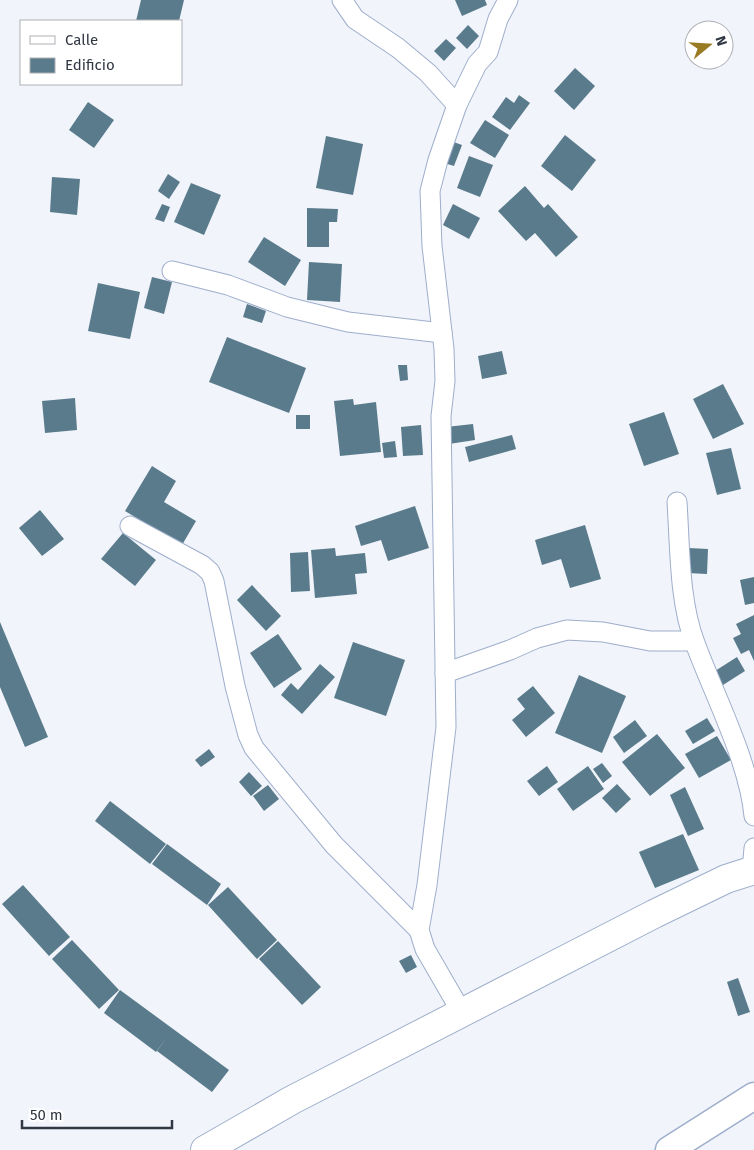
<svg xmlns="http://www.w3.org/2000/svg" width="754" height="1150" font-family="'Fira Sans',sans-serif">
<rect width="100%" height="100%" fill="#f1f4fb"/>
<g fill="#597b8b">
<path d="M 141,0 L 184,0 L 179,21 L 136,21 Z"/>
<path d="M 455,0 L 485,0 L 487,5 L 462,16 Z"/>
<path d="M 468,25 L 479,36 L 467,49 L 456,38 Z"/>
<path d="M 446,39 L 456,48 L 444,61 L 434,51 Z"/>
<path d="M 575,68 L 595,86 L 574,110 L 554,91 Z"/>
<path d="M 519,95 L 530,103 L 510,130 L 492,117 L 506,97 L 514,103 Z"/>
<path d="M 88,102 L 114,120 L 94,148 L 69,130 Z"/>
<path d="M 485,120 L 509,135 L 495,158 L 470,143 Z"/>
<path d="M 565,135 L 596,160 L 572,191 L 541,166 Z"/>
<path d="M 326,136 L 363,144 L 353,195 L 316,188 Z"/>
<path d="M 448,140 L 462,145 L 454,166 L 441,162 Z"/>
<path d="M 469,156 L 493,165 L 480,197 L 457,188 Z"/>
<path d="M 168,174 L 180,182 L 169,199 L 158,191 Z"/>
<path d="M 52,177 L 80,179 L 77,215 L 50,212 Z"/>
<path d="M 191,183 L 221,195 L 204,235 L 174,222 Z"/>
<path d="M 525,186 L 544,208 L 548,204 L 578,237 L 556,257 L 535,233 L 526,241 L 498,211 Z"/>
<path d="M 162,204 L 170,207 L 164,222 L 155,219 Z"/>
<path d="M 453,204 L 480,218 L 469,239 L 443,225 Z"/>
<path d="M 307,208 L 338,209 L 337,222 L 329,222 L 329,247 L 307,247 Z"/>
<path d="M 264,237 L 301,260 L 285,286 L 248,262 Z"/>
<path d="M 309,262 L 342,264 L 340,302 L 307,300 Z"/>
<path d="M 152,277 L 172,282 L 164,314 L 144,308 Z"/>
<path d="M 98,283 L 140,292 L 130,339 L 88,331 Z"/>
<path d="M 247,304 L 266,311 L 262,323 L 243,317 Z"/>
<path d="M 227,337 L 306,368 L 289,413 L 209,382 Z"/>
<path d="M 502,351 L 507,374 L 482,379 L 478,356 Z"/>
<path d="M 398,365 L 407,365 L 408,380 L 400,381 Z"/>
<path d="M 723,384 L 744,424 L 713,439 L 693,399 Z"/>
<path d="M 75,398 L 77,430 L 45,433 L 42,401 Z"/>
<path d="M 353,399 L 354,405 L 376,402 L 381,452 L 340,456 L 334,401 Z"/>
<path d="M 664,412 L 679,454 L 644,466 L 629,424 Z"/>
<rect x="296" y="415" width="14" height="14"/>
<path d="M 473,424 L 475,440 L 449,444 L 446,427 Z"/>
<path d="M 421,425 L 423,455 L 403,456 L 401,427 Z"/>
<path d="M 512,435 L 516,449 L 469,462 L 465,447 Z"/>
<path d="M 395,441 L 397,457 L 384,458 L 382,443 Z"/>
<path d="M 731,448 L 741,489 L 717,495 L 706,453 Z"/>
<path d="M 152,466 L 176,481 L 164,502 L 196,521 L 182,545 L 125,511 Z"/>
<path d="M 415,506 L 429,548 L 388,561 L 381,540 L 361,546 L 355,526 Z"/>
<path d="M 40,510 L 64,539 L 42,556 L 19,528 Z"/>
<path d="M 585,525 L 601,579 L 570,588 L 561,559 L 542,565 L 535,540 Z"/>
<path d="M 123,533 L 156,560 L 135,586 L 101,559 Z"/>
<path d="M 335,548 L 336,556 L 365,553 L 367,573 L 355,574 L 357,594 L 315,598 L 311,550 Z"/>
<path d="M 689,548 L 708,549 L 707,574 L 687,573 Z"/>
<path d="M 308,552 L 310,591 L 291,592 L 290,553 Z"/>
<path d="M 754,577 L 754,603 L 745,605 L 740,580 Z"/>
<path d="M 252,585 L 281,616 L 266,631 L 237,600 Z"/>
<path d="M 754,615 L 754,661 L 749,650 L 741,654 L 733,638 L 741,634 L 736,624 Z"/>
<path d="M 0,622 L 48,737 L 25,747 L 0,687 Z"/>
<path d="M 278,634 L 302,669 L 274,688 L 250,653 Z"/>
<path d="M 353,642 L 405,660 L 386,716 L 334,698 Z"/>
<path d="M 737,657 L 745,671 L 723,685 L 715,671 Z"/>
<path d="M 320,664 L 335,677 L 302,714 L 281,695 L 291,683 L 298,690 Z"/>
<path d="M 579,675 L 626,696 L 602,753 L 555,733 Z"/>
<path d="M 533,686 L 555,713 L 526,737 L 512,720 L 525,709 L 517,699 Z"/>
<path d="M 707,718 L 715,731 L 693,744 L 685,731 Z"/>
<path d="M 635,720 L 647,736 L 624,753 L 613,737 Z"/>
<path d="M 657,734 L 685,768 L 650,796 L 622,762 Z"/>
<path d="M 717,736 L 731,760 L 699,778 L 685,754 Z"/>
<path d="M 209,749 L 215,757 L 201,767 L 195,760 Z"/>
<path d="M 602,763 L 612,776 L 603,783 L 593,769 Z"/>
<path d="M 547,766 L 558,782 L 539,796 L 527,781 Z"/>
<path d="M 588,766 L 604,789 L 573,811 L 557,789 Z"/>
<path d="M 249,772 L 262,786 L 251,796 L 239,782 Z"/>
<path d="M 617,784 L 631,799 L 616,813 L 602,798 Z"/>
<path d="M 268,785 L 279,799 L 264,811 L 253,796 Z"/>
<path d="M 685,787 L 704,829 L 688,836 L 670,795 Z"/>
<path d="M 110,801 L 166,844 L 150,864 L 95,821 Z"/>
<path d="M 683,834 L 699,870 L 655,888 L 639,852 Z"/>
<path d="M 167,844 L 221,884 L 207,905 L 152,864 Z"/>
<path d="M 23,885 L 70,937 L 49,956 L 2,904 Z"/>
<path d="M 228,887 L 277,940 L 257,959 L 208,905 Z"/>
<path d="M 72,940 L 119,990 L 99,1009 L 52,959 Z"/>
<path d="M 278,941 L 321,987 L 302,1005 L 259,959 Z"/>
<path d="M 411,955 L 417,967 L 406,973 L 399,961 Z"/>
<path d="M 738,978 L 750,1012 L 738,1016 L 727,982 Z"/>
<path d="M 120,990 L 229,1070 L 212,1092 L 157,1051 L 167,1037 L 156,1052 L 104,1013 Z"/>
</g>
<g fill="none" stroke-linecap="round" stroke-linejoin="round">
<defs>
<g id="street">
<path d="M 342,0 L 355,19 L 398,48 L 428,73 L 457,105"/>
<path d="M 172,271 L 228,285 L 287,307 L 348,322 L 442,333"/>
<path d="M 677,502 C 680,546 679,602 695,643 C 714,695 749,761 754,816"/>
<path d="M 130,526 L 202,565 L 210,572 L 214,581 L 235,686 L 248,735 L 254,748 L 334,845 L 419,930"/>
<path d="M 445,673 L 510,650 L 537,638 L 567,630 L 603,632 L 650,641 L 694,641"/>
<path d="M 752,871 L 754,848"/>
<path d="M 462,1013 L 425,949 L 419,930 L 427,885 L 446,727 L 441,416 L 445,381 L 444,349 L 432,246 L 430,191 L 438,160 L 457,105 L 477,64 L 488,52 L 498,19 L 508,0"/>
</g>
<path id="secondary" d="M 669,1150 L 754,1096"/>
<path id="primary" d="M 205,1150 L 292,1100 L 654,914 L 726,879 L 754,870"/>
</defs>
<use href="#street" stroke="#9eaecb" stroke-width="21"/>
<use href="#secondary" stroke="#9eaecb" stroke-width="29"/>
<use href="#primary" stroke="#9eaecb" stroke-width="30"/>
<use href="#street" stroke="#fff" stroke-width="19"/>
<use href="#secondary" stroke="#fff" stroke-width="26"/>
<use href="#primary" stroke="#fff" stroke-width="28"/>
</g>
<rect x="20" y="20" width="162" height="65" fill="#ffffff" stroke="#adafb4"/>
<rect x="30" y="36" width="25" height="8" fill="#ffffff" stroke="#adafb4"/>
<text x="65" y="45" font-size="15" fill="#313844">Calle</text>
<rect x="30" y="58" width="25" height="15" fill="#597b8b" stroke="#adafb4"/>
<text x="65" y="70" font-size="15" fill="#313844">Edificio</text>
<g transform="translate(709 45) rotate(72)"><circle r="24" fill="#ffffff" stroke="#adafb4"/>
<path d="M0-4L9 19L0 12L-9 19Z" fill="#997b24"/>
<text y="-8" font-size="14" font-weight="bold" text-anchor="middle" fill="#313844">N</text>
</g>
<path d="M22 1120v8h150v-8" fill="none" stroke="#313844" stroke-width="2.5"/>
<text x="30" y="1120" font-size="15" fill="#313844" stroke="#ffffff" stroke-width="4" paint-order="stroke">50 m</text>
</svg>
